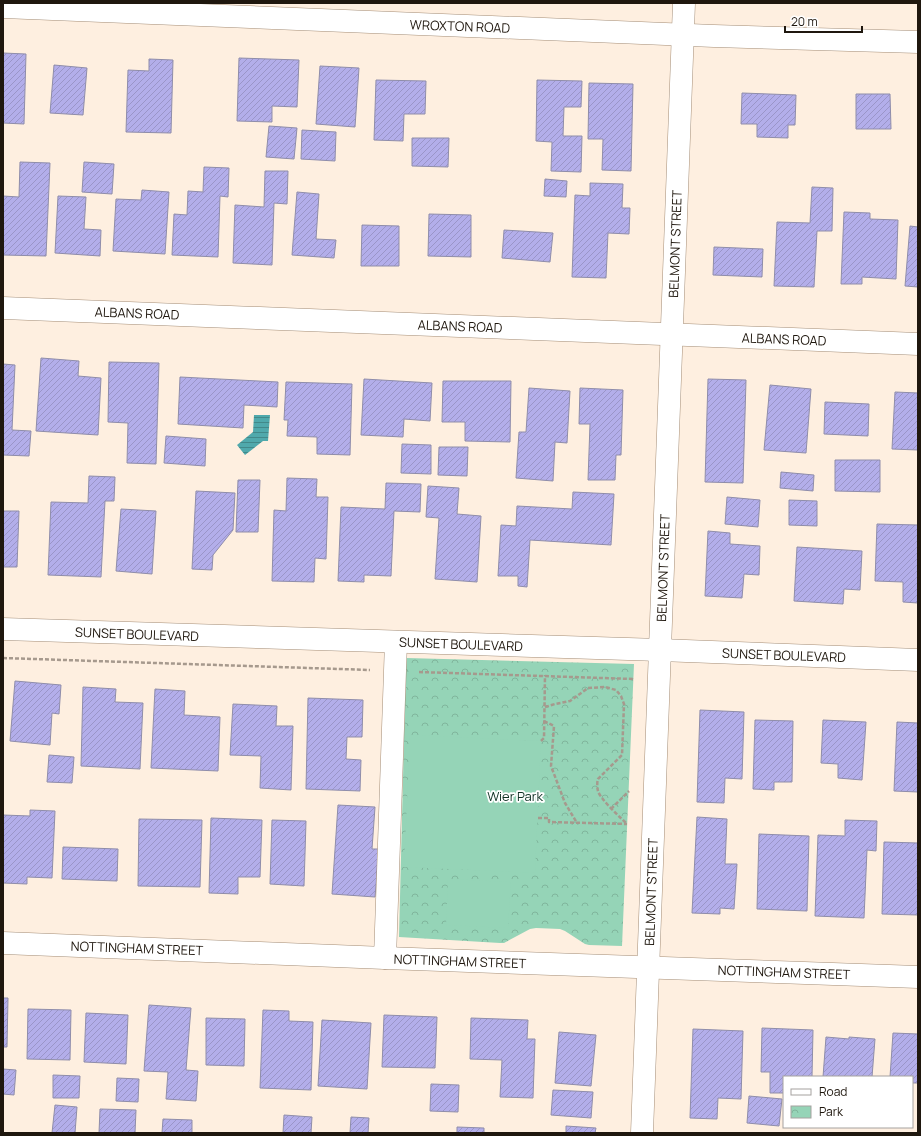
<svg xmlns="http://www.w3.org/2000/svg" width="921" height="1136" font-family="Manrope,sans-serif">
<defs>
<pattern id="park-crowns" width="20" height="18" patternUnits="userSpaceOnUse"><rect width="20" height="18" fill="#95d4b7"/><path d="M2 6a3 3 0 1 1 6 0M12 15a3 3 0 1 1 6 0" fill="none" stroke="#80b59c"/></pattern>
<pattern id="water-rules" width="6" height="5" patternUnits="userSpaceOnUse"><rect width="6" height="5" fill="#50a9ac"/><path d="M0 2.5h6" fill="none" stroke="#42898a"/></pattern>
<pattern id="building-hatch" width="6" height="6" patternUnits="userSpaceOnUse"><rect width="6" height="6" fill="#b3aeea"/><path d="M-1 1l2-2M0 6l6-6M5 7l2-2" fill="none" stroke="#9a95c8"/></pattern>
</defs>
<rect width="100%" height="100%" fill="#feefe0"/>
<path fill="url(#park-crowns)" d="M 406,658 L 634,664 L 622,946 L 589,945 L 585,944 L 565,931 L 560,929 L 536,928 L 530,929 L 504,943 L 500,943 L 399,937 Z"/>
<g fill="#95d4b7">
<path d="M 410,735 L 541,741 L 535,873 L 404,867 Z"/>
<path d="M 448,879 L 511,882 L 508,928 L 446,925 Z"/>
</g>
<path fill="url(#water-rules)" d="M 254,415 L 270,415 L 268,441 L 263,441 L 245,455 L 237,445 L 253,432 Z"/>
<g fill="url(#building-hatch)" stroke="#8f8daa">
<path d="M 3,53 L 26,54 L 24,124 L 3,123 Z"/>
<path d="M 239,58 L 299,60 L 297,107 L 272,106 L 272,122 L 237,121 Z"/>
<path d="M 149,59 L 173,60 L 171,133 L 126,132 L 128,70 L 149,71 Z"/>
<path d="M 54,65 L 87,68 L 83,115 L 50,113 Z"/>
<path d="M 320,66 L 359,68 L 355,127 L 316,124 Z"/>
<path d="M 376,80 L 426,81 L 425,114 L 404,114 L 403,141 L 374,140 Z"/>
<path d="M 537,80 L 582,81 L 581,107 L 564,107 L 563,136 L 582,136 L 581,172 L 551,171 L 552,142 L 536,141 Z"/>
<path d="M 589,83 L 633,84 L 631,171 L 602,170 L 603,139 L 588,139 Z"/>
<path d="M 742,93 L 796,95 L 795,125 L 788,125 L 788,138 L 757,137 L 757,124 L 741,124 Z"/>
<path d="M 856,94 L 890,94 L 891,129 L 856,129 Z"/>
<path d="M 269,126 L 297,128 L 294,159 L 266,157 Z"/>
<path d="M 302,130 L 336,132 L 335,161 L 301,159 Z"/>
<path d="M 412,138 L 449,138 L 448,167 L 412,166 Z"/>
<path d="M 20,162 L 50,163 L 46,256 L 3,255 L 3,196 L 19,197 Z"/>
<path d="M 84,162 L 114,164 L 112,194 L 82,192 Z"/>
<path d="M 204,167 L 229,168 L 228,197 L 220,196 L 218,257 L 172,255 L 174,214 L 187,215 L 188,191 L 203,192 Z"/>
<path d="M 265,171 L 288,171 L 287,204 L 274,203 L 272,265 L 233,263 L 235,205 L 264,207 Z"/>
<path d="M 545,179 L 567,181 L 566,197 L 544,196 Z"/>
<path d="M 590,183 L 623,184 L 622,208 L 630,208 L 629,234 L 608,233 L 606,278 L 572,277 L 575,195 L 590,196 Z"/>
<path d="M 812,187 L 833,188 L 832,231 L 817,231 L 814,287 L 774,286 L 777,222 L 810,223 Z"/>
<path d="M 142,190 L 169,192 L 165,254 L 113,251 L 116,199 L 141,200 Z"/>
<path d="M 297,192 L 319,194 L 316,239 L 336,240 L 334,258 L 292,255 Z"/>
<path d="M 58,196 L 86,197 L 84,229 L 101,230 L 100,256 L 55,253 Z"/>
<path d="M 844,212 L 870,213 L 870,219 L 898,220 L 896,279 L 862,277 L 862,284 L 841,284 Z"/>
<path d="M 429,214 L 471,215 L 471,257 L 428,256 Z"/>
<path d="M 362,225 L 399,226 L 399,266 L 361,266 Z"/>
<path d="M 910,226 L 918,227 L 918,287 L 905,286 Z"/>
<path d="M 504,230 L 553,233 L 550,262 L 502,258 Z"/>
<path d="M 714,247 L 763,249 L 762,277 L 713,275 Z"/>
<path d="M 41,358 L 79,361 L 78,376 L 101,378 L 98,435 L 36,431 Z"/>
<path d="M 109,362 L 159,363 L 156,464 L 127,463 L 128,423 L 108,422 Z"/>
<path d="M 3,364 L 15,365 L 12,430 L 31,431 L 29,456 L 3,455 Z"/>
<path d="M 180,377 L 278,382 L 277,407 L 244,405 L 243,428 L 178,424 Z"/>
<path d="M 364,379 L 432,383 L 430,421 L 404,419 L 403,437 L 361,435 Z"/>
<path d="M 708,379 L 746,380 L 743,483 L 705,482 Z"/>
<path d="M 443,381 L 511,381 L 510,442 L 465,441 L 465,422 L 442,422 Z"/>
<path d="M 286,382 L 352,384 L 350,455 L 317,454 L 317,437 L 287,436 L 288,420 L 284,420 Z"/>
<path d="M 770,385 L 811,389 L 806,453 L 764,450 Z"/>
<path d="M 529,388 L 570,391 L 567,443 L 555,442 L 553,481 L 516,478 L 519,432 L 526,432 Z"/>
<path d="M 580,388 L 623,390 L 621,455 L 616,455 L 615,480 L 588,480 L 590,424 L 579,424 Z"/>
<path d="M 895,392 L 918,393 L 918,450 L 892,449 Z"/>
<path d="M 825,402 L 869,404 L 868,436 L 824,434 Z"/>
<path d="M 166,436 L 206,439 L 205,466 L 164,463 Z"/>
<path d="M 402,444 L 431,445 L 431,474 L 401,473 Z"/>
<path d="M 439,447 L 468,447 L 467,476 L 438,475 Z"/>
<path d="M 835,460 L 880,460 L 880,492 L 835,491 Z"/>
<path d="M 781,472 L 814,475 L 813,491 L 780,488 Z"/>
<path d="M 89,476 L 115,477 L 114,501 L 105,501 L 101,577 L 48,575 L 51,502 L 88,503 Z"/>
<path d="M 287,478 L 317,479 L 316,497 L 328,497 L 326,559 L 315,558 L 314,582 L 272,581 L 274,510 L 286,511 Z"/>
<path d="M 238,480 L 260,480 L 258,532 L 236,532 Z"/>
<path d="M 386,483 L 421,484 L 420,512 L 394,511 L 391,576 L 364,575 L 364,582 L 338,581 L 341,507 L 385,509 Z"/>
<path d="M 428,486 L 459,488 L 457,514 L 481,516 L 477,582 L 435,579 L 439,518 L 426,517 Z"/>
<path d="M 196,491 L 235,493 L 233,530 L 213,555 L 212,570 L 192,569 Z"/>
<path d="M 573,492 L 614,494 L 611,545 L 530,540 L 527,587 L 518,586 L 518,576 L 498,576 L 501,525 L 516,526 L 517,506 L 572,509 Z"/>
<path d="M 727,497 L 760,500 L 758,527 L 725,524 Z"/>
<path d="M 789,500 L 817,501 L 817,526 L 789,525 Z"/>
<path d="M 121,509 L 156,511 L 152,574 L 116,571 Z"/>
<path d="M 3,511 L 19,511 L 17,567 L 3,567 Z"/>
<path d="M 877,524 L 918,525 L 918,603 L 903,602 L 903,582 L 875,581 Z"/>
<path d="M 708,531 L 730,533 L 730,544 L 760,546 L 759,575 L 744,574 L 742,598 L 705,596 Z"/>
<path d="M 797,547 L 862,551 L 860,590 L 844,589 L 843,604 L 794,601 Z"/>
<path d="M 15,681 L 61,685 L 59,714 L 52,713 L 50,745 L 10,741 Z"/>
<path d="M 83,687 L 116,689 L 115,702 L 143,703 L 140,769 L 81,766 Z"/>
<path d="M 155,689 L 185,691 L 184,715 L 220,717 L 218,771 L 151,768 Z"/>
<path d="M 308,698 L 363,700 L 362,737 L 347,737 L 346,759 L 361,760 L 360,791 L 306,789 Z"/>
<path d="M 233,704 L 277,706 L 276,726 L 293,726 L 291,790 L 260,788 L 261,756 L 230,755 Z"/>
<path d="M 700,710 L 744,712 L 742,779 L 725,778 L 724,803 L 697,802 Z"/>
<path d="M 755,720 L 793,721 L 792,782 L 774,782 L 774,790 L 753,789 Z"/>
<path d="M 823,720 L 866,722 L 862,780 L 838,778 L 838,764 L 821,763 Z"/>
<path d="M 897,722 L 918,723 L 918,792 L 894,791 Z"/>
<path d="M 49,755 L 74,757 L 72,783 L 47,782 Z"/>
<path d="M 338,805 L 375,807 L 372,849 L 379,849 L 375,897 L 332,894 Z"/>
<path d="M 30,810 L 55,811 L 52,878 L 27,877 L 27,884 L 3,883 L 3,815 L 30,816 Z"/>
<path d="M 697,817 L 727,819 L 725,864 L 737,864 L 734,909 L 720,908 L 720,914 L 692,913 Z"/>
<path d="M 211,818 L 262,820 L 260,877 L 238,877 L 238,894 L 209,893 Z"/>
<path d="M 139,819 L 202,820 L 200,887 L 138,886 Z"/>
<path d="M 272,820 L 306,821 L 304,886 L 270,884 Z"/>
<path d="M 845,820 L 877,821 L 876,851 L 867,850 L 864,918 L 815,916 L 818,835 L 845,836 Z"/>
<path d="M 759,834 L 809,836 L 807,911 L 757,909 Z"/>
<path d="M 884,842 L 918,843 L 918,915 L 882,914 Z"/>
<path d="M 63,847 L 118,849 L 117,881 L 62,879 Z"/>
<path d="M 3,998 L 8,998 L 7,1047 L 3,1047 Z"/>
<path d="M 149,1005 L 191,1008 L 186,1070 L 198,1071 L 196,1101 L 166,1099 L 168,1072 L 144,1071 Z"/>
<path d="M 28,1009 L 71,1010 L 70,1060 L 27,1059 Z"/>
<path d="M 263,1010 L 289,1011 L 289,1021 L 313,1022 L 311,1090 L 260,1088 Z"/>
<path d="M 86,1013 L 128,1015 L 126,1064 L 84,1062 Z"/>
<path d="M 384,1015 L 437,1017 L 435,1068 L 382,1067 Z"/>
<path d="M 206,1018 L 245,1019 L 244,1066 L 206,1065 Z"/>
<path d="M 471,1018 L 528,1020 L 527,1039 L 535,1039 L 533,1098 L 500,1097 L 502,1060 L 470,1059 Z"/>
<path d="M 322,1020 L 371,1023 L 367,1089 L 318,1086 Z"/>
<path d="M 762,1028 L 813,1030 L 812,1077 L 784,1077 L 784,1093 L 770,1093 L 770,1072 L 761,1072 Z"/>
<path d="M 693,1029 L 743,1031 L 741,1099 L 718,1098 L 717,1119 L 690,1118 Z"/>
<path d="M 559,1032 L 596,1035 L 591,1086 L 555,1083 Z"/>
<path d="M 893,1033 L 918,1034 L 918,1083 L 912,1083 L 912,1077 L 890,1077 Z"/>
<path d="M 826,1037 L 849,1039 L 849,1037 L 875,1039 L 872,1077 L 823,1077 Z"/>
<path d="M 3,1069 L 16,1070 L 14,1095 L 3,1094 Z"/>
<path d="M 53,1075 L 80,1076 L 79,1098 L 53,1098 Z"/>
<path d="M 117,1078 L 139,1079 L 138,1102 L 116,1101 Z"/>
<path d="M 431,1084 L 459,1085 L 458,1112 L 430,1111 Z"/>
<path d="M 553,1090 L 593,1092 L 591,1118 L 551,1115 Z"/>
<path d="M 749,1096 L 782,1099 L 779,1126 L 747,1123 Z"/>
<path d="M 55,1105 L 77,1107 L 75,1133 L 52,1133 Z"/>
<path d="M 100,1109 L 136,1110 L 135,1133 L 99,1133 Z"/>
<path d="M 284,1115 L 312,1117 L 311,1133 L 283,1133 Z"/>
<path d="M 351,1117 L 369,1118 L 368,1133 L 350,1133 Z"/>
<path d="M 163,1119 L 192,1120 L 192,1133 L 162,1133 Z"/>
<path d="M 566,1126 L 596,1128 L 595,1133 L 566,1133 Z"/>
<path d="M 457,1127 L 484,1128 L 484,1133 L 457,1133 Z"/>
</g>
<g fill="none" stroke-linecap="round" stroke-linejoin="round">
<defs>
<g id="minor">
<path d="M 3,7 L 714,36 L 918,42"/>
<path d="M 3,308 L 918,344"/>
<path d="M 3,629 L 660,650 L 918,660"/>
<path d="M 3,943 L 385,958 L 918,977"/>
<path d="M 385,958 L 396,642"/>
<path d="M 642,1133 L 684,3"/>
</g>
</defs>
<use href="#minor" stroke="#a58e77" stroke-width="23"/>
<g stroke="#a6998d" stroke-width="2.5" stroke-dasharray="4 2" stroke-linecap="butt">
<path d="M 3,658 L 370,670"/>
<path d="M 419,672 L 633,679"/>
<path d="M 545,707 L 555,704 L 570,701 L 588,688 L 605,687 L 616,690 L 621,696 L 624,704 L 622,755 L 598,779 C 597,782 597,787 598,791 C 600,799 621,818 627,824"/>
<path d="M 544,721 L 554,726 L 551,766 L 565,803 L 577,823"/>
<path d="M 541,741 L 544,738 L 545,675"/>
<path d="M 611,809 L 629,791"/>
<path d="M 538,818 L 549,818 L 549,822 L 627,824"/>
</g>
<use href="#minor" stroke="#fff" stroke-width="22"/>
</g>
<g text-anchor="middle" stroke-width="3.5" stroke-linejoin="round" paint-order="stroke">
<g font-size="13" fill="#1f170e" stroke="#fff">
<text transform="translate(460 26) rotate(2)" y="5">WROXTON ROAD</text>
<text transform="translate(675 244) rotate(-88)" y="5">BELMONT STREET</text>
<text transform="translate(137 313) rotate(2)" y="5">ALBANS ROAD</text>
<text transform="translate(460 326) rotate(2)" y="5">ALBANS ROAD</text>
<text transform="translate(784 339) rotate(2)" y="5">ALBANS ROAD</text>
<text transform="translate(663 568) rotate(-88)" y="5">BELMONT STREET</text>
<text transform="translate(137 634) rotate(2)" y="5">SUNSET BOULEVARD</text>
<text transform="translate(461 644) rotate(2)" y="5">SUNSET BOULEVARD</text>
<text transform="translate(784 655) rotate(2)" y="5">SUNSET BOULEVARD</text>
<text transform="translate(651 892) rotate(-88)" y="5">BELMONT STREET</text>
<text transform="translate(137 948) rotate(2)" y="5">NOTTINGHAM STREET</text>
<text transform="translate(460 961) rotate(2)" y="5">NOTTINGHAM STREET</text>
<text transform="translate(784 972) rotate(2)" y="5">NOTTINGHAM STREET</text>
</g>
<g font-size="13" fill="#103124" stroke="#fff">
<text x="515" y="801">Wier Park</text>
</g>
</g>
<rect width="921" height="1136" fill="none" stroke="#1f170e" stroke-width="8"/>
<rect x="783" y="1076" width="130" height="52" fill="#ffffff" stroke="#a5a29f"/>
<rect x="791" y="1089" width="20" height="6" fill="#ffffff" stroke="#a5a29f"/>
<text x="819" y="1096" font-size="12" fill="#1f170e">Road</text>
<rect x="791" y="1106" width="20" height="12" fill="url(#park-crowns)" stroke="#a5a29f"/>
<text x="819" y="1116" font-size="12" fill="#1f170e">Park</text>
<path d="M785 26v6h77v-6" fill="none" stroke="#1f170e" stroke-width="2"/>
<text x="791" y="26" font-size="12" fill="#1f170e" stroke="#ffffff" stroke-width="3" paint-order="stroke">20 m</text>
</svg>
